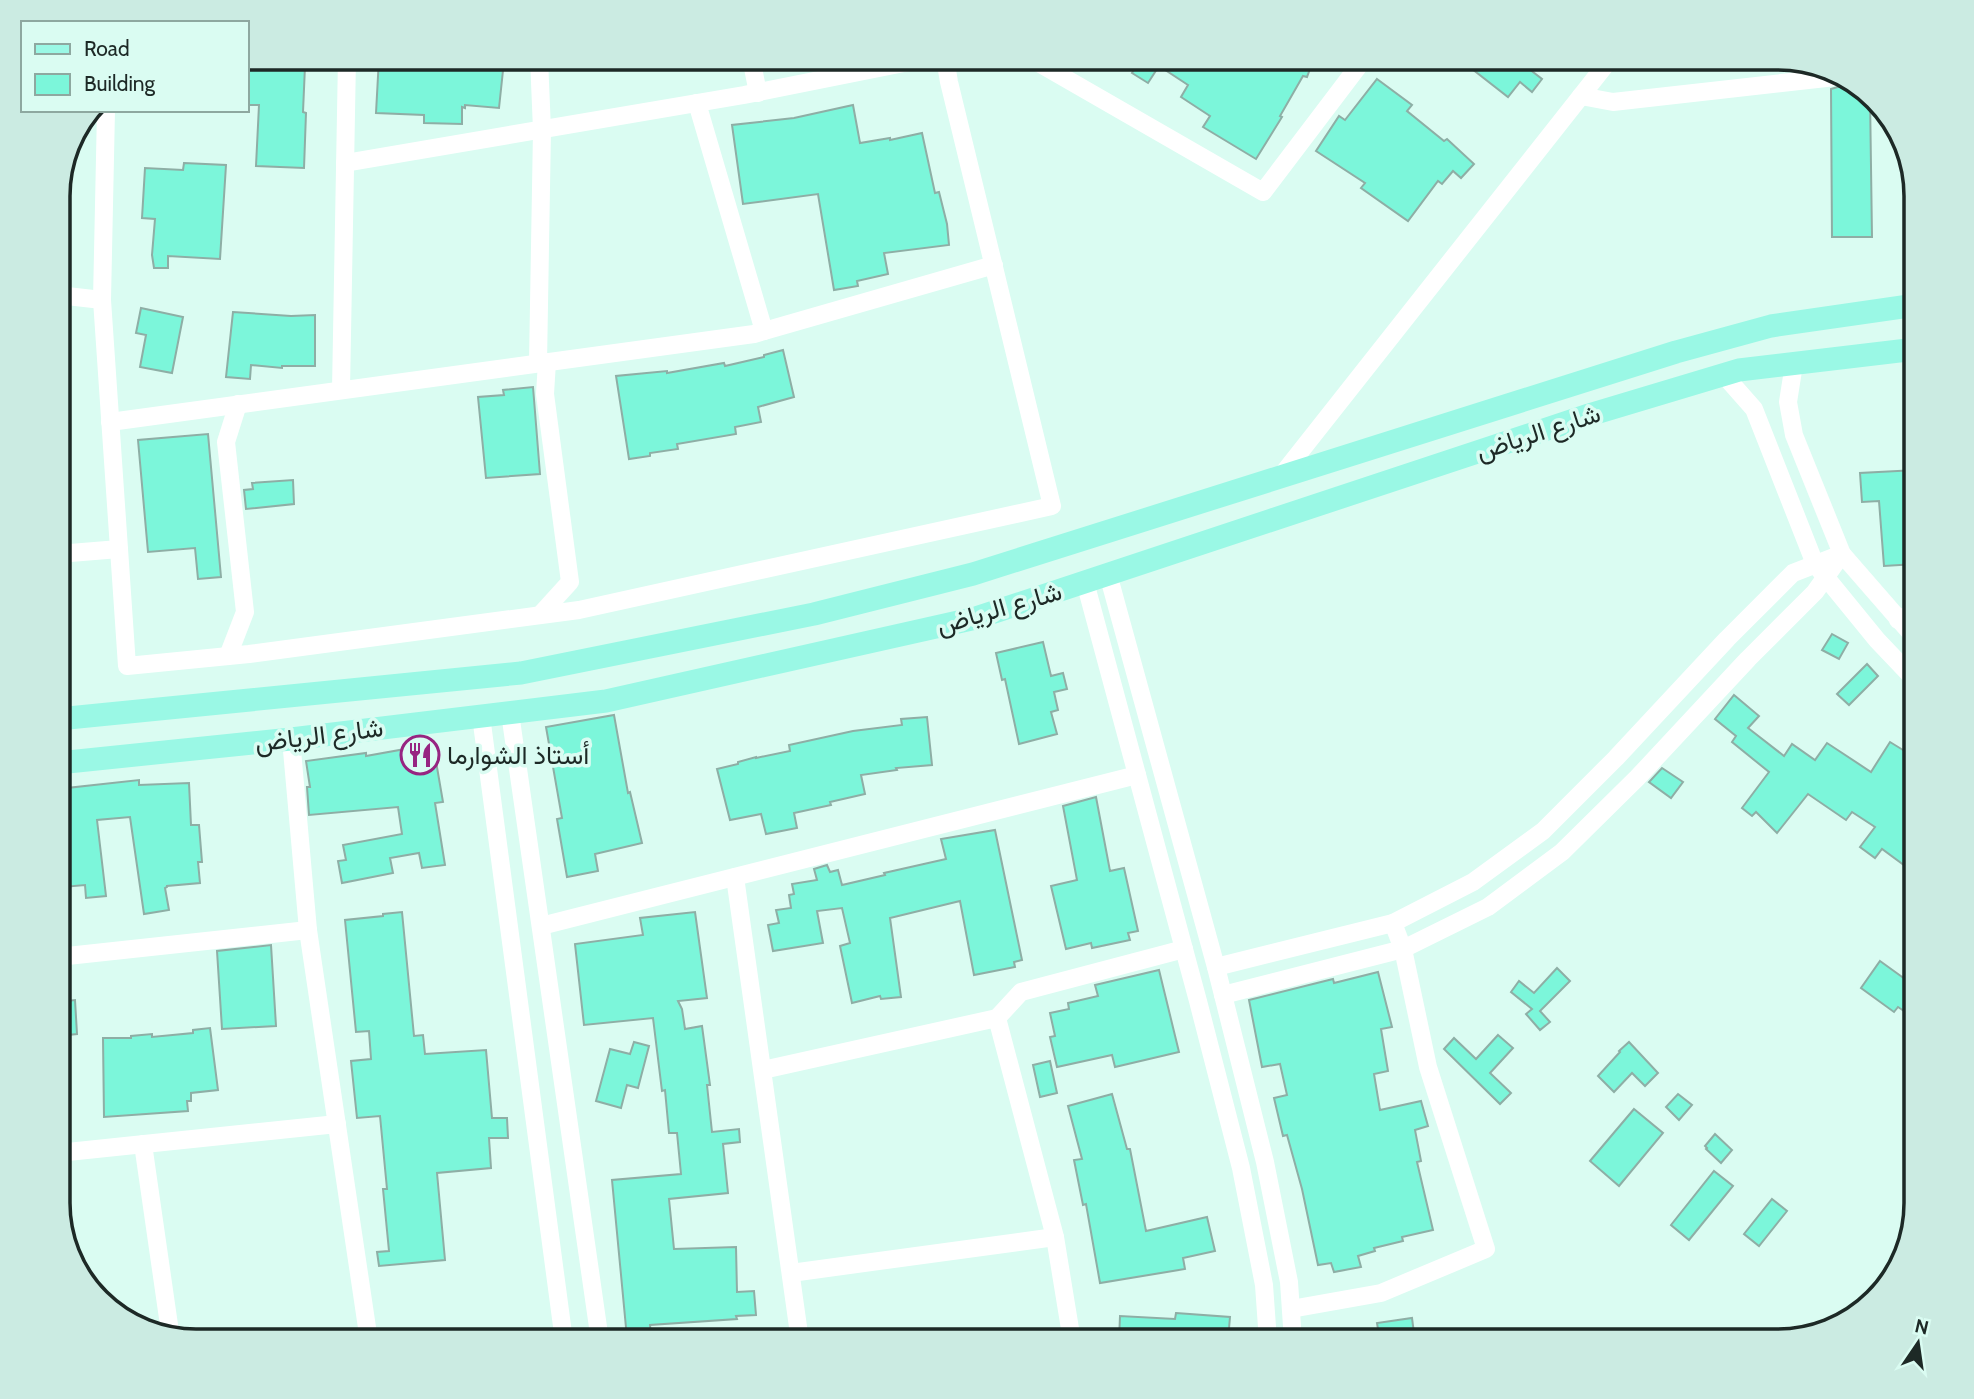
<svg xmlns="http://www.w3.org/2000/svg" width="1974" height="1399" font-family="Cabin,Vazirmatn,sans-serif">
<rect width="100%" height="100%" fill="#dafcf2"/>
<g fill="#7cf6da" stroke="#8eaea5" stroke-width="2">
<path d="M 379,58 L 464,58 L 504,61 L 499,108 L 465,105 L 465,108 L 462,107 L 462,124 L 424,123 L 424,115 L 376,113 Z"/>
<path d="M 1119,58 L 1314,58 L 1307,77 L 1303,76 L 1280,116 L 1282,117 L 1256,159 L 1203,127 L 1210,116 L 1181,97 L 1188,85 L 1159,66 L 1148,83 L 1132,73 L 1135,68 Z"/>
<path d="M 1458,58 L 1515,58 L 1542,79 L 1532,92 L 1520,82 L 1508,97 Z"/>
<path d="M 247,63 L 305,66 L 303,112 L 306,113 L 304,168 L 256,166 L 259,105 L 247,105 Z"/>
<path d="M 1377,79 L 1412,105 L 1407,111 L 1444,141 L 1447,139 L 1474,164 L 1461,178 L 1453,171 L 1442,184 L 1438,181 L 1408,221 L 1361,188 L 1365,183 L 1316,151 L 1339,116 L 1345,120 Z"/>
<path d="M 1846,81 L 1862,86 L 1870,96 L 1872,237 L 1832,237 L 1831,89 L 1841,86 Z"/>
<path d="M 853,105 L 860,143 L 890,138 L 890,140 L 922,133 L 935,193 L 939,192 L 947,224 L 949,245 L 884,253 L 888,274 L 857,281 L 858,286 L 834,290 L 818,194 L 743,204 L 732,125 L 794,118 Z"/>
<path d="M 184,163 L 226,165 L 220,259 L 168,256 L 168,268 L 154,268 L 152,255 L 155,219 L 142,218 L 145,168 L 183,170 Z"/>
<path d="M 141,308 L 183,317 L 172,373 L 140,367 L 146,335 L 136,333 Z"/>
<path d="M 233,312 L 291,316 L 315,315 L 315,366 L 282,366 L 282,368 L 251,365 L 250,379 L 226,377 Z"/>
<path d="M 783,350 L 794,397 L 758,407 L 761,422 L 735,427 L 736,434 L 677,444 L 678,449 L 650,453 L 650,456 L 629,459 L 616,376 L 667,371 L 667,373 L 724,363 L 725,366 L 764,357 L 764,355 Z"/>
<path d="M 533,387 L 540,474 L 486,478 L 478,397 L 504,395 L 503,390 Z"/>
<path d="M 208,434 L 221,577 L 198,579 L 195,548 L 148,552 L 138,440 Z"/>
<path d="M 1916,470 L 1916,564 L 1884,566 L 1879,501 L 1862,502 L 1860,473 Z"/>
<path d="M 293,480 L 294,504 L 246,509 L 244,490 L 253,489 L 252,483 Z"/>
<path d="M 1832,634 L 1848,643 L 1839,659 L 1822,650 Z"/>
<path d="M 1043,642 L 1051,676 L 1063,673 L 1067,689 L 1054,692 L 1058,710 L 1051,712 L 1057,734 L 1019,744 L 1005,679 L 1002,680 L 996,653 Z"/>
<path d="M 1867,664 L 1878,676 L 1849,705 L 1837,694 Z"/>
<path d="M 1734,695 L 1759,716 L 1748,728 L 1784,756 L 1792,744 L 1815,760 L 1827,743 L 1871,772 L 1890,742 L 1916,758 L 1916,874 L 1882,849 L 1875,858 L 1860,847 L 1875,827 L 1852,812 L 1846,820 L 1808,794 L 1777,833 L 1756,812 L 1752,816 L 1742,808 L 1769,772 L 1732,742 L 1736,736 L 1715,719 Z"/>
<path d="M 614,715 L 628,793 L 630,792 L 642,843 L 595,854 L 598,871 L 567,877 L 557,819 L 562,818 L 546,727 Z"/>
<path d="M 927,717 L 932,765 L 896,768 L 897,770 L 861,775 L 865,794 L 830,802 L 831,805 L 794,813 L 797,828 L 766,834 L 761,814 L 730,820 L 717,769 L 738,764 L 738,762 L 756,757 L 756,758 L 790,751 L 789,745 L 853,731 L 902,725 L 901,719 Z"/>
<path d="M 433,744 L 443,802 L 435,803 L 445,865 L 422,868 L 419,853 L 390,858 L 393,873 L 342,883 L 338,861 L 346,860 L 343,845 L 402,834 L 398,807 L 309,815 L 307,787 L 310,787 L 306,761 L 366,753 L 366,756 Z"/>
<path d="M 1662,768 L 1683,782 L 1671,798 L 1649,782 Z"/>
<path d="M 139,780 L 139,785 L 189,783 L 191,825 L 199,825 L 202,862 L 198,862 L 200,883 L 167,886 L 167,887 L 165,888 L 169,910 L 144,914 L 130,817 L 97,820 L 106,896 L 86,898 L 85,885 L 63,887 L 58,839 L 58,789 Z"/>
<path d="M 1096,797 L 1110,871 L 1124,868 L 1138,931 L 1128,933 L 1130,940 L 1092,948 L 1091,943 L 1066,949 L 1051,886 L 1077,880 L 1063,806 Z"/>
<path d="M 995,830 L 1022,960 L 1014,962 L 1015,967 L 974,975 L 960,901 L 890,918 L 901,997 L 881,999 L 880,996 L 852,1003 L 840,946 L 850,943 L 842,908 L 817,911 L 823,943 L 773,951 L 768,925 L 779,923 L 776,910 L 791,908 L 789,895 L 794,894 L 792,884 L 817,880 L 814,869 L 827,865 L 830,872 L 838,870 L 842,885 L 885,875 L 884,873 L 946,859 L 941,839 Z"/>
<path d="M 402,912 L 414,1036 L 423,1035 L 425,1054 L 486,1050 L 492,1118 L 507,1118 L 508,1138 L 489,1138 L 491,1168 L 437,1173 L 445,1260 L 379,1266 L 377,1252 L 389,1251 L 383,1189 L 387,1189 L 380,1116 L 357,1118 L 351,1061 L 371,1059 L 369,1031 L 356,1032 L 345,920 L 383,916 L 383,914 Z"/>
<path d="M 695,912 L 707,998 L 678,1001 L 682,1009 L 685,1029 L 702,1026 L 710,1085 L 707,1085 L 712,1132 L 739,1129 L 740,1142 L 723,1144 L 728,1193 L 669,1199 L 674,1249 L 736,1247 L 737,1292 L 754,1291 L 756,1315 L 736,1316 L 737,1319 L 650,1325 L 651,1336 L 627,1338 L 612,1180 L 681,1174 L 677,1133 L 669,1133 L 665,1090 L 662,1091 L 653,1018 L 584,1025 L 575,944 L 643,935 L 640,918 Z"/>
<path d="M 271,945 L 276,1026 L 222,1029 L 217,951 Z"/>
<path d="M 1880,961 L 1916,987 L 1916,1019 L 1898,1007 L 1894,1012 L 1861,988 Z"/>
<path d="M 1557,968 L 1570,981 L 1540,1011 L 1550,1022 L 1540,1030 L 1526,1014 L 1532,1009 L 1511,992 L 1519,981 L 1534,993 Z"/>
<path d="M 1159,970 L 1179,1052 L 1115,1067 L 1112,1055 L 1057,1067 L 1050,1037 L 1055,1036 L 1050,1013 L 1069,1009 L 1068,1003 L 1098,996 L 1095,985 Z"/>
<path d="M 1378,972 L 1392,1027 L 1381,1029 L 1388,1071 L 1374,1074 L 1380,1110 L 1421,1101 L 1428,1126 L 1415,1130 L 1421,1161 L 1417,1162 L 1433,1230 L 1402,1237 L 1403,1241 L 1374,1248 L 1375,1251 L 1358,1256 L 1361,1267 L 1334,1272 L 1331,1263 L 1318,1265 L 1302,1189 L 1287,1135 L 1283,1136 L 1274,1098 L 1287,1095 L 1280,1064 L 1262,1067 L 1249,1000 L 1333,979 L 1334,983 Z"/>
<path d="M 75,1000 L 77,1034 L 58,1036 L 58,1002 Z"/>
<path d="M 210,1028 L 218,1090 L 191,1093 L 191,1101 L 187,1101 L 188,1111 L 104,1117 L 103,1038 L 131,1038 L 131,1036 L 152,1034 L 152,1037 L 193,1033 L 193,1030 Z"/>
<path d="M 1498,1035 L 1513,1048 L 1490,1073 L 1511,1093 L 1500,1104 L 1444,1049 L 1454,1038 L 1476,1059 Z"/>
<path d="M 634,1042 L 649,1046 L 638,1088 L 627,1085 L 621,1108 L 596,1101 L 610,1049 L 630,1054 Z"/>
<path d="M 1629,1042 L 1658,1073 L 1645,1086 L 1632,1073 L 1614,1092 L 1598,1076 L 1620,1052 L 1619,1051 Z"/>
<path d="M 1050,1061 L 1057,1093 L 1040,1097 L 1033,1065 Z"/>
<path d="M 1112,1094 L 1127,1149 L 1130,1149 L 1146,1231 L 1207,1217 L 1215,1251 L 1183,1258 L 1185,1269 L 1100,1283 L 1086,1204 L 1083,1205 L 1074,1160 L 1082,1159 L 1068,1106 Z"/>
<path d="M 1678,1094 L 1692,1105 L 1679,1120 L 1666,1107 Z"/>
<path d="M 1634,1109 L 1663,1133 L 1619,1186 L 1590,1161 Z"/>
<path d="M 1715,1134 L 1732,1150 L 1721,1163 L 1706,1149 L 1707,1148 L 1705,1146 Z"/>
<path d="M 1714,1171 L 1733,1186 L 1689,1240 L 1671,1225 Z"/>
<path d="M 1772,1199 L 1787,1211 L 1759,1246 L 1744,1234 Z"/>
<path d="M 1176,1313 L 1230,1317 L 1228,1340 L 1196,1337 L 1196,1341 L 1119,1341 L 1120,1316 L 1175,1319 Z"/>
<path d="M 1412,1318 L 1415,1341 L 1380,1341 L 1377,1323 Z"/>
</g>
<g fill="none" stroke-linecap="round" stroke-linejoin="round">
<g stroke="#fff" stroke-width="18">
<path d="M 751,58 L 758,93"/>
<path d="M 1030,58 L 1263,192 L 1357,68"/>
<path d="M 1342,58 L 1357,68 L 1365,58"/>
<path d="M 1581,96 L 1613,102 L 1835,77"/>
<path d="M 697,103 L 764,331"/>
<path d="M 106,110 L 102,300 L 127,666 L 249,654 L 579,610 L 1052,506 L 949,82 L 945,58"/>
<path d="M 345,163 L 744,95 L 929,58"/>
<path d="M 58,295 L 102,300"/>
<path d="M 538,363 L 542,130 L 539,58"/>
<path d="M 1794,364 L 1788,402 L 1794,435 L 1842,554 L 1916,639"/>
<path d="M 1724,375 L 1754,409 L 1815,564 L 1877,640 L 1916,681"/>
<path d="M 341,390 L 347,58"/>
<path d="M 110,422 L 754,334 L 994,265"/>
<path d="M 1281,476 L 1611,58"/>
<path d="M 58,554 L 119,549"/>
<path d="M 1108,574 L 1216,967 L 1265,1162 L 1289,1282 L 1293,1341"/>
<path d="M 1085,582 L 1198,1001 L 1241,1168 L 1264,1285 L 1268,1341"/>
<path d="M 540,615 L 570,582 L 545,394 L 547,362"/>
<path d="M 1898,620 L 1916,611"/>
<path d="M 228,656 L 245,612 L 226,442 L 238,404"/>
<path d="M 510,713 L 600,1341"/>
<path d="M 481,716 L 564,1341"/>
<path d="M 291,739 L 308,930 L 369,1341"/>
<path d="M 735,877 L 800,1341"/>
<path d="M 541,926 L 1137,775"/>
<path d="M 58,957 L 308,930"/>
<path d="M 1216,967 L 1393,923 L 1473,882 L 1543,831 L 1616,758 L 1727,639 L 1793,573 L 1842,554"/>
<path d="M 1223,995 L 1403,949 L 1488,907 L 1562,852 L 1637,778 L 1748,659 L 1815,592 L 1842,554"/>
<path d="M 997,1018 L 1021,992 L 1184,949"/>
<path d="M 763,1070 L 997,1018 L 1055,1237 L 1072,1341"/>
<path d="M 143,1144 L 170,1332"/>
<path d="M 58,1153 L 337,1124"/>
<path d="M 791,1273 L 1055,1237"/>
<path d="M 1291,1309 L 1381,1293 L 1486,1249 L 1428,1067 L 1403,949 L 1393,923"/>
<path d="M 775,1341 L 799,1338"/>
</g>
<g stroke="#9af8e5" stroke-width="23">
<path d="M 58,719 L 521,673 L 814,614 L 973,574 L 1676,352 L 1771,326 L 1916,305"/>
<path d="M 58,763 L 291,739 L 606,701 L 976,618 L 1589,415 L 1739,370 L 1916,349"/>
</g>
</g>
<defs>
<symbol id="restaurant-ring" viewBox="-11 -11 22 22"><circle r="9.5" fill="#dafcf2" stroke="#972481" stroke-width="1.5"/><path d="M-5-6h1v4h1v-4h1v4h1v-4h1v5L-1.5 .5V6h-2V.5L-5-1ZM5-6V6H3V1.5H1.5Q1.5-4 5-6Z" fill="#972481"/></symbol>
</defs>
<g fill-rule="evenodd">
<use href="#restaurant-ring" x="398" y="733" width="44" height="44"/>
</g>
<g text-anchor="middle" stroke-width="7" stroke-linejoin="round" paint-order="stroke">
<g font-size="26" fill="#1d2926" stroke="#dafcf2">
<text transform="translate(1538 432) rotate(-18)" y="9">شارع الرياض</text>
<text transform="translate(999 608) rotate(-16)" y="9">شارع الرياض</text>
<text transform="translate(319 735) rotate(-7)" y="9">شارع الرياض</text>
</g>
<g font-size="26" fill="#1d2926" stroke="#dafcf2" text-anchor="start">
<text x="447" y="764">أستاذ الشوارما</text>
</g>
</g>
<path d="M0 0H1974V1399H0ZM196 70H1778A126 126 0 0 1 1904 196V1203A126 126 0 0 1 1778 1329H196A126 126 0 0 1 70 1203V196A126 126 0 0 1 196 70Z" fill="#cbebe2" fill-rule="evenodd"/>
<path fill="none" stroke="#1d2926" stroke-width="3.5" d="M196 70H1778A126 126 0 0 1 1904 196V1203A126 126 0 0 1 1778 1329H196A126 126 0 0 1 70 1203V196A126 126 0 0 1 196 70Z"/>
<rect x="21" y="21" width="228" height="91" fill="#dafcf2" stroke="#8ea8a0" stroke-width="2"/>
<rect x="35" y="44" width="35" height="10" fill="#9af8e5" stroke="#8ea8a0" stroke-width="2"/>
<text x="84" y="56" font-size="21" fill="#1d2926">Road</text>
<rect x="35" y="74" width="35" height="21" fill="#7cf6da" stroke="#8ea8a0" stroke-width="2"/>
<text x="84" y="91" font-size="21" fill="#1d2926">Building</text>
<g transform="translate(1918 1343) rotate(13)" stroke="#dafcf2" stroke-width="5" paint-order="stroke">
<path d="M0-5L12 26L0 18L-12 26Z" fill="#1d2926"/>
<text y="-10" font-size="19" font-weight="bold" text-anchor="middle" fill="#1d2926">N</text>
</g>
</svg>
